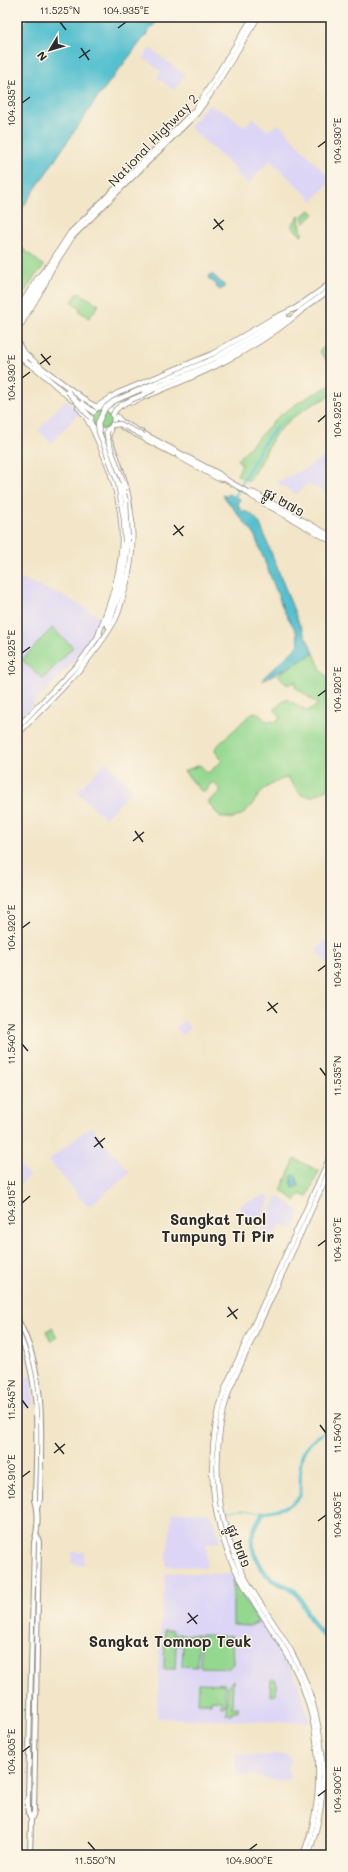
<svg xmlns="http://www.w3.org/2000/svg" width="348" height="1872" font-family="Mali,'Noto Sans Khmer',sans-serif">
<rect width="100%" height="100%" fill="#fcf5e5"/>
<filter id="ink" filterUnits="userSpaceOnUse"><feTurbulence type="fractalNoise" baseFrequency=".025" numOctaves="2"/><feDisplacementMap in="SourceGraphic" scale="8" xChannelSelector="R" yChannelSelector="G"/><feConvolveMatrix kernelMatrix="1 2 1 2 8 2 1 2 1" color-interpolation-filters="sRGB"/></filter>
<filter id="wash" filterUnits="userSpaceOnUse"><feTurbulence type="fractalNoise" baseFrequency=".012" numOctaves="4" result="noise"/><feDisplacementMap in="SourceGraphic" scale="16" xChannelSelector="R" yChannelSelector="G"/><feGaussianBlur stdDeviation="0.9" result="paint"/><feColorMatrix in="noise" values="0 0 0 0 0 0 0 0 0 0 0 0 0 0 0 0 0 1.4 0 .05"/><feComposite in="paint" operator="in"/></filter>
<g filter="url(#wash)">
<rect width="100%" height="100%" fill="#f2e5c8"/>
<g fill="#dcd5f6">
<path d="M 150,48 L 185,75 L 174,90 L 157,77 L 161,72 L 143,57 Z"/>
<path d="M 208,105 L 224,112 L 225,111 L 244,127 L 253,118 L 267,131 L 279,124 L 331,180 L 313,201 L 270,160 L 248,184 L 234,172 L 236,170 L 189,127 Z"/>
<path d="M 66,399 L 79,413 L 51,443 L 38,430 Z"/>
<path d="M 331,453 L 331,495 L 307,483 L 297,494 L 276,482 L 301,471 Z"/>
<path d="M 17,577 L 70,599 L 102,618 L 95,633 L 76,659 L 17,721 Z"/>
<path d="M 106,762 L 133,790 L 105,818 L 77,792 Z"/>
<path d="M 325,940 L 331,943 L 331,969 L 316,950 Z"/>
<path d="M 184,1020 L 190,1028 L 182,1035 L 176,1027 Z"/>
<path d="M 91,1126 L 130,1173 L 88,1207 L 49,1160 Z"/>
<path d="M 17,1162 L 29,1176 L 17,1188 Z"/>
<path d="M 265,1195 L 269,1196 L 270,1199 L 257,1229 L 240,1211 L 242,1204 Z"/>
<path d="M 280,1197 L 301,1213 L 294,1229 L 281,1224 L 273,1240 L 260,1234 L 276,1199 Z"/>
<path d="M 31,1375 L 34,1404 L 17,1413 L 17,1382 Z"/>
<path d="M 173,1512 L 210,1513 L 212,1515 L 221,1542 L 207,1543 L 206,1568 L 166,1565 L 172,1514 Z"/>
<path d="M 72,1552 L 84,1552 L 84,1565 L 72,1564 Z"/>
<path d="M 166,1573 L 233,1574 L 284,1656 L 295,1677 L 303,1697 L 310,1723 L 157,1718 L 160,1629 Z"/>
<path d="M 236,1753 L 256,1756 L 285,1754 L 289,1756 L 291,1760 L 290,1765 L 287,1767 L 290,1777 L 284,1782 L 256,1776 L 235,1776 Z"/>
</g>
<g fill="#94d890" stroke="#60825e">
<path d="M 310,210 L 314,214 L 304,224 L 302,217 Z"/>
<path d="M 300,215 C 298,222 302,229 302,236 L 291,226 Z"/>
<path d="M 17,244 L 44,266 L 34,277 L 25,292 L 17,286 Z"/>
<path d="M 78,292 L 99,305 L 89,318 L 79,311 L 80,308 L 72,302 Z"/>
<path d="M 331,343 L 331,366 L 319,351 Z"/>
<path d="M 331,385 L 331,395 L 310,406 L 292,418 L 276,433 L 252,476 L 248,481 L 237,475 L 242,464 L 237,460 L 279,416 L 301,401 Z"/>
<circle cx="102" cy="419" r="10"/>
<path d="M 52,628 L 73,647 L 43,679 L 22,660 Z"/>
<path d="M 314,653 L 321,670 L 331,681 L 331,786 C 325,790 310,801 302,795 C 297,792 292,783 288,778 C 283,778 281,780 276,782 C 272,785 267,786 263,790 C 250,805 243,825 219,816 L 208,802 L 221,791 L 214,782 L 210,784 L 206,791 L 201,791 L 184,771 L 200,765 L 208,773 L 222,761 L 215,750 L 216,747 L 252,713 L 256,712 L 265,720 L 275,722 L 281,718 L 274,709 L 286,699 L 308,711 L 318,704 L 295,687 L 296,681 L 291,684 L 286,684 L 278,674 Z"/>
<path d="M 295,1159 L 319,1171 L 307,1197 L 300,1194 L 296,1201 L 281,1190 Z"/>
<path d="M 52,1328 L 57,1337 L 51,1341 L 46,1331 Z"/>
<path d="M 233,1580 L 258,1622 L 250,1626 L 233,1625 Z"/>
<path d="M 165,1630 L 173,1630 L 173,1634 L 199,1635 L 197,1667 L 182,1666 L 183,1646 L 176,1645 L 175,1669 L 164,1669 Z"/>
<path d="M 201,1635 L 232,1636 L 233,1664 L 229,1668 L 200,1667 Z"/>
<path d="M 271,1679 L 275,1679 L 276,1680 L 276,1694 L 274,1696 L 270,1695 Z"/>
<path d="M 233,1680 L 232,1707 L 238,1707 L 238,1711 L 232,1711 L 232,1715 L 226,1714 L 228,1685 Z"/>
<path d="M 199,1683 L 225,1684 L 225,1706 L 221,1706 L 221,1701 L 211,1700 L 211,1703 L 198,1703 Z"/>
</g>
<g fill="#55c0cf" stroke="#40767d">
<path d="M 28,17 L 160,17 L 97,98 L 17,216 L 17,37 Z"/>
<path d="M 212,274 L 224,285 L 225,287 L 220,290 L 216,287 L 217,285 L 209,279 L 209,276 Z"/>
<path d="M 228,494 L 240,499 L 238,506 L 242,511 C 251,512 255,517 260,524 L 298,621 L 314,653 L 262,681 L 264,677 L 296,648 L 299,644 L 296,631 L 284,611 L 254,534 L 224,497 L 223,495 L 227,497 Z"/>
<path d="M 293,1175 L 296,1176 L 299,1186 L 293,1188 L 291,1177 Z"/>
</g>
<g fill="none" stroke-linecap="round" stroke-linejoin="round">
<g stroke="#55c0cf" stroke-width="1">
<path d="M 277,426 L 299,409 L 331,389"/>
<path d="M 226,1511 L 244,1509 L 263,1512"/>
</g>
<g stroke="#55c0cf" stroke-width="3">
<path d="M 235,496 L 263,444 L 277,426"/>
<path d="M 263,1512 C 277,1510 290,1508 300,1496 C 302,1457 293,1451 331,1428"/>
</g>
<path stroke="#55c0cf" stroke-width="5" d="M 263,1512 C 260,1519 254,1527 253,1534 C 249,1549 262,1575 276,1582 C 283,1586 291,1586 297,1594 C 307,1609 313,1632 331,1639"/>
</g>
</g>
<g filter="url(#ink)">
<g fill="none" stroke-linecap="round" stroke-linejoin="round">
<defs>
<g id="secondary">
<path d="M 17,1318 C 48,1375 41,1438 40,1500 L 37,1507"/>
<path d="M 17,1330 C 43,1383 36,1442 35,1500 C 39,1512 38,1530 34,1542 L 28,1797 L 28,1812 L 31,1820 L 30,1855"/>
<path d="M 31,1820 L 34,1812 L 39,1542 L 37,1535"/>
</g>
<g id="primary">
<path d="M 17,316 L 70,233 L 195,110 L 253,17"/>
<path d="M 17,323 L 73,236 L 197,113 L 210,95 L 258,17"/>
<path d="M 181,454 L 219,474 C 229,484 243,487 253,497 L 331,541"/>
<path d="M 178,456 L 217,478 L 224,479"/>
<path d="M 248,492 L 254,493 L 331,536"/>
<path d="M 303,1855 C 329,1791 321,1713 287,1654 C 269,1623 246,1594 231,1560 C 208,1506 206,1442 226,1386 L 331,1155"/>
<path d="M 308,1855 C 333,1791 325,1713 292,1653 C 276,1624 254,1598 240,1568 C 214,1512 210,1447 230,1388 L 331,1167"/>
</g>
<g id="trunk">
<path d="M 296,308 L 331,283"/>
<path d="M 17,311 L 37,279 L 47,267"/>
<path d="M 300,311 L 331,289"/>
<path d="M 17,331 L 45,284 L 51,269"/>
<path d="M 17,341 L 21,348"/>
<path d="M 17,346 L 40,367"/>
<path d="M 17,352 L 26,358"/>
<path d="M 17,356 L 38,370"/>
<path d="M 38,365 L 89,403 L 97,407"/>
<path d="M 36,368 L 72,400"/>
<path d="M 155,383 L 215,358 L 285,316"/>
<path d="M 157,387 L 217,362 L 288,319"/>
<path d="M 98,406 L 118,393 L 212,354 L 272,319 L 298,307"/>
<path d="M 122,406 C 187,380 247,357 301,311"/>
<path d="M 78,407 C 90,420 96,437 103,453 C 120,493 128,538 116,581 C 112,600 104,618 98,636"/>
<circle cx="102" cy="419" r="12"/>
<path d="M 113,410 L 115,406 L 129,399"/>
<path d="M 90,414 L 97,407 C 112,403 113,415 122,422 L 181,454"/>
<path d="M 122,427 L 174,454"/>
<path d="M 105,623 L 119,583 L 125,542"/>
<path d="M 108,626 L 123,584 L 128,542"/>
<path d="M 17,728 L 80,662 L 100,634"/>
<path d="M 17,735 C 51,699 89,665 114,622 C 119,614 121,603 124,593 C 140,540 132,487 108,437 L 110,430"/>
</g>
</defs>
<use href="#secondary" stroke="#8e887a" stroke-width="6"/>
<use href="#primary" stroke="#8e887a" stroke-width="6"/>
<use href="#trunk" stroke="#8e887a" stroke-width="6"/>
<use href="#secondary" stroke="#fff" stroke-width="4"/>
<use href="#primary" stroke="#fff" stroke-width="4.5"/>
<use href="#trunk" stroke="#fff" stroke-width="4.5"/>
<defs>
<g id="trunk-bridge">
<path d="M 144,391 L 157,387"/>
<path d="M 68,392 L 91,418"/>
<path d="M 82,403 L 94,412"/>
<path d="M 113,415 C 116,402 143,397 154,389"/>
<path d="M 112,425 L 120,424 L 144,436"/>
<path d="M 107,430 C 104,438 122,475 125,487"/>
<path d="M 122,485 L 126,502"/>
<path d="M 126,500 L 128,542"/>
<path d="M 125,542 L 124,520 L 118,483 L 99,432 L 98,423 L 105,408 L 114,401 L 155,383"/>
</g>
</defs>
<use href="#trunk-bridge" stroke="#8e887a" stroke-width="6" stroke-linecap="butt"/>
<use href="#trunk-bridge" stroke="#fff" stroke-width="4.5"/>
</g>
</g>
<path fill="none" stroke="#2b2b2b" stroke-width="1.5" d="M 60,22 L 66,30M 118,28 L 126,22M 81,48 L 89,60M 79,58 L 90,50M 22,103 L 30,97M 318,147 L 326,141M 214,219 L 223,230M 213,229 L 224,220M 41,354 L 50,365M 40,364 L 51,356M 22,378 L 30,372M 318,422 L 326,415M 174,525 L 183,536M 173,535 L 184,526M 22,653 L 30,647M 318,696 L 326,690M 135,831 L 143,842M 133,841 L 144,832M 22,928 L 30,922M 318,971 L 326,965M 268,1002 L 277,1013M 267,1011 L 278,1003M 22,1044 L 28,1051M 320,1068 L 326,1076M 95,1137 L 103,1148M 94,1147 L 105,1138M 22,1203 L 30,1196M 318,1246 L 326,1240M 228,1307 L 237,1319M 227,1317 L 238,1309M 22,1400 L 28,1408M 320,1425 L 326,1433M 55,1443 L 64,1454M 54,1453 L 65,1444M 22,1477 L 30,1471M 318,1521 L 326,1515M 188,1613 L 197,1624M 187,1623 L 198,1615M 22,1752 L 30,1746M 318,1796 L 326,1790M 88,1842 L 95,1850M 249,1850 L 257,1844"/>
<g text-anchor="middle" stroke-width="3" stroke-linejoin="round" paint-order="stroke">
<g font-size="13" fill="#2b2b2b" stroke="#fcf5e5">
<text transform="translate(153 140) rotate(-46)" y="5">National Highway 2</text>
<text transform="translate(284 502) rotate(29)" y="5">ផ្លូវ ២៧១</text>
<text transform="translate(239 1546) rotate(69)" y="5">ផ្លូវ ២៧១</text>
</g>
<g font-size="15" font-weight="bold" fill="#2b2b2b" stroke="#fcf5e5">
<text x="218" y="1225">Sangkat Tuol<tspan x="218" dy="17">Tumpung Ti Pir</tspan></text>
<text x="170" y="1647">Sangkat Tomnop Teuk</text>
</g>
</g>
<rect width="348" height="1872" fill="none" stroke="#fcf5e5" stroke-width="44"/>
<g transform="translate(50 50) rotate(232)" stroke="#fcf5e5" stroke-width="3" paint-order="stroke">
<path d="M0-3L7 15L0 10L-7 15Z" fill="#2b2b2b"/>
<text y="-6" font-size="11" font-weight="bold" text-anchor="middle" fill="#2b2b2b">N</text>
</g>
<rect x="22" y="22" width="304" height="1828" fill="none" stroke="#2b2b2b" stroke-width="1.5"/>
<g font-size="10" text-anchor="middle" fill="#2b2b2b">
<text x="60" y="14">11.525°N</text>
<text x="126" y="14">104.935°E</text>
<text transform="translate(11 103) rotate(-90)" y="4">104.935°E</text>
<text transform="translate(337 141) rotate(-90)" y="4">104.930°E</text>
<text transform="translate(11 378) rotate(-90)" y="4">104.930°E</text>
<text transform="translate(337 415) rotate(-90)" y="4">104.925°E</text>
<text transform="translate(11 653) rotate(-90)" y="4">104.925°E</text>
<text transform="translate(337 690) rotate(-90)" y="4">104.920°E</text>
<text transform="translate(11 928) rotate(-90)" y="4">104.920°E</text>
<text transform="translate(337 965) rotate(-90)" y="4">104.915°E</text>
<text transform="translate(11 1044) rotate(-90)" y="4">11.540°N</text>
<text transform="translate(337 1076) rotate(-90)" y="4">11.535°N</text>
<text transform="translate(11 1203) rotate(-90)" y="4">104.915°E</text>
<text transform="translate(337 1240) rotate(-90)" y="4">104.910°E</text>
<text transform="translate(11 1400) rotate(-90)" y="4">11.545°N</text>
<text transform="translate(337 1433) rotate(-90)" y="4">11.540°N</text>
<text transform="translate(11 1477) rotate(-90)" y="4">104.910°E</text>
<text transform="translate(337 1515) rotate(-90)" y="4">104.905°E</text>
<text transform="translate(11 1752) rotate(-90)" y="4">104.905°E</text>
<text transform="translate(337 1790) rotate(-90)" y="4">104.900°E</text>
<text x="95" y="1864">11.550°N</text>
<text x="249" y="1864">104.900°E</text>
</g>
</svg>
